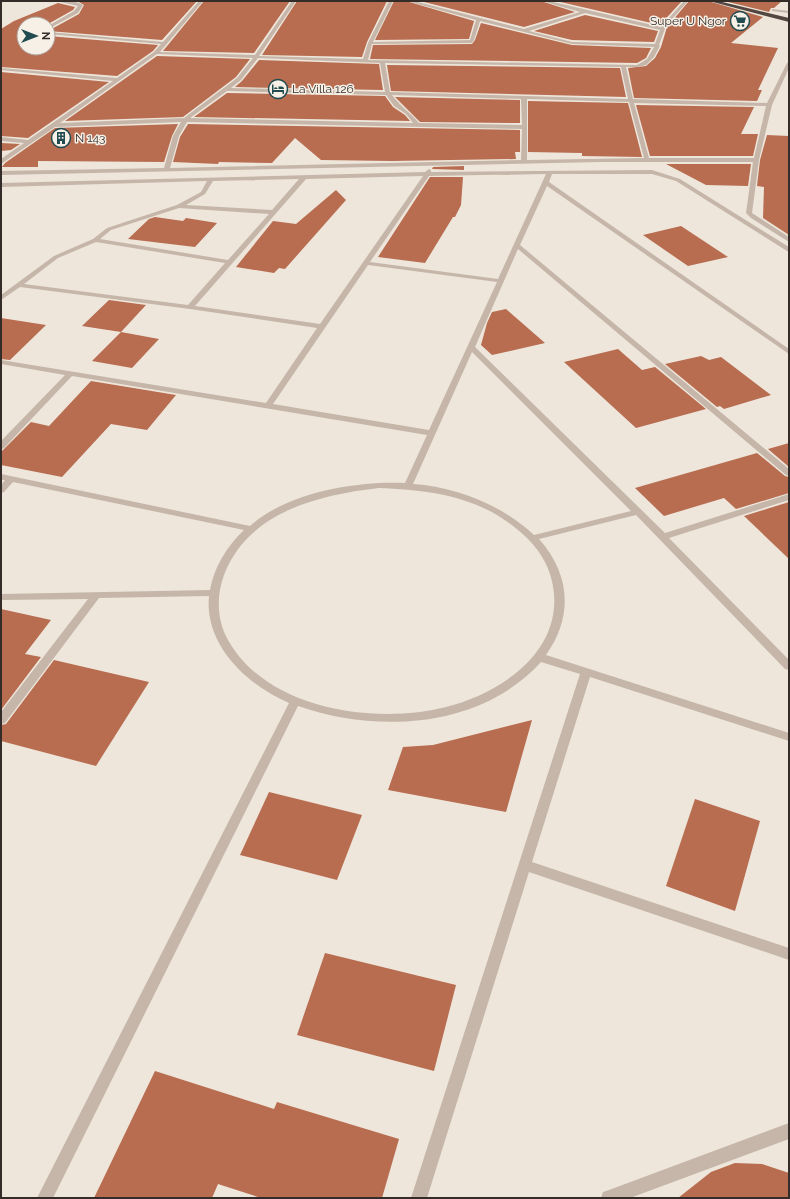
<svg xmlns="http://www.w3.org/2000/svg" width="790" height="1199" font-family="Raleway,sans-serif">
<rect width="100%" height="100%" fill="#eee6db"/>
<g fill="#b86c50">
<path d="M 77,1 L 197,1 L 162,40 L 48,31 L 79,14 L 84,5 Z"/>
<path d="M 204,1 L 290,1 L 254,53 L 163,51 Z"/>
<path d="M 297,1 L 387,1 L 367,42 L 362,57 L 262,55 Z"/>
<path d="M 394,1 L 406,1 L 474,21 L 469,39 L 375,40 Z"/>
<path d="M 420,1 L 541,1 L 575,12 L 524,27 Z"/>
<path d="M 556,1 L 682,1 L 660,25 Z"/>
<path d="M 689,1 L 708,1 L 763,17 L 731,43 L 778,48 L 758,90 L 762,90 L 757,101 L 634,98 L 628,68 L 646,66 L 655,58 L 661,47 L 667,27 Z"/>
<path d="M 724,1 L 782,1 L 774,8 L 771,8 L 769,12 Z"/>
<path d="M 58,3 L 75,7 L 73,10 L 48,24 L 24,24 L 24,48 L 48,48 L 48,36 L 158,45 L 153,51 L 117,76 L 1,67 L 1,29 L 14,21 Z"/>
<path d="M 585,15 L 658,31 L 654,42 L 572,40 L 534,31 Z"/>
<path d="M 481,23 L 572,45 L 651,48 L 646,58 L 637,63 L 370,59 L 373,45 L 472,44 L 475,40 Z"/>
<path d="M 157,56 L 250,59 L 236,77 L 183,117 L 65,121 Z"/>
<path d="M 259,60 L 379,64 L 383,90 L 235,87 L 242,81 Z"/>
<path d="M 387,65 L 620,68 L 626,97 L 391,91 Z"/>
<path d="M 1,72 L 109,82 L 28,138 L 1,136 Z"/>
<path d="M 227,93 L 385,96 L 393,107 L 405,115 L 410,121 L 194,117 Z"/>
<path d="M 395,97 L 520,100 L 520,123 L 420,122 Z"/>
<path d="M 528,101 L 628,103 L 642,157 L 582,156 L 582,153 L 528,152 Z"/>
<path d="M 636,105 L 754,107 L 741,134 L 758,134 L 753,156 L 650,156 Z"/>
<path d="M 178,124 L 172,136 L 164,162 L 38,161 L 38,167 L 2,167 L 5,163 L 55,128 Z"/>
<path d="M 188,124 L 520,130 L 520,152 L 515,152 L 516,159 L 392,161 L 321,160 L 295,138 L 272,163 L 219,162 L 218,164 L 173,162 L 180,137 Z"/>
<path d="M 767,135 L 789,136 L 789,235 L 763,218 L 764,187 L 757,186 L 760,160 Z"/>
<path d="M 1,143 L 20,144 L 11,150 L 1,151 Z"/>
<path d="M 666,164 L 751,164 L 748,186 L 706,185 Z"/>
<path d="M 464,166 L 464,170 L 432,169 L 433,167 Z"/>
<path d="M 430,177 L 463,177 L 461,205 L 455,217 L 453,217 L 425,263 L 378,257 Z"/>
<path d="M 336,190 L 346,200 L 285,269 L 279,268 L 274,273 L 236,267 L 273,221 L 296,224 Z"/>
<path d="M 155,217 L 183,221 L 186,218 L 217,223 L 195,247 L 128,239 L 149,219 Z"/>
<path d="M 681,226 L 728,257 L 688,266 L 643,235 Z"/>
<path d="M 109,300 L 146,305 L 121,332 L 82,326 Z"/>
<path d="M 506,309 L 545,343 L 492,355 L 481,345 L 487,323 L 492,312 Z"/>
<path d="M 1,318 L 46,325 L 10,360 L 1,359 Z"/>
<path d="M 121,332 L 159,339 L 132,368 L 92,361 Z"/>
<path d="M 618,349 L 642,370 L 655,367 L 706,409 L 636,428 L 564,362 Z"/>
<path d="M 701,356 L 709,360 L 721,357 L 771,395 L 724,409 L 720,406 L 717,407 L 665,364 Z"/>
<path d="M 91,381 L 176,395 L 147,430 L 111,424 L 62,477 L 1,465 L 1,452 L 31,422 L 49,426 Z"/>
<path d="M 789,443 L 789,467 L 768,449 Z"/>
<path d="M 757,453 L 785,476 L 789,477 L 789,493 L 736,509 L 724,498 L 664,516 L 635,488 Z"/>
<path d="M 789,502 L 789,559 L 744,516 Z"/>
<path d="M 1,609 L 51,620 L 25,654 L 41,657 L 1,710 Z"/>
<path d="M 54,660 L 149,682 L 96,766 L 1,741 L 1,725 L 6,724 Z"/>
<path d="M 532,720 L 506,812 L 388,790 L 403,747 L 433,745 Z"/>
<path d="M 269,792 L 362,815 L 337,880 L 240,855 Z"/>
<path d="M 695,799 L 760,821 L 735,911 L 666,886 Z"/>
<path d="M 325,953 L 456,985 L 434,1071 L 297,1035 Z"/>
<path d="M 155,1071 L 274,1109 L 277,1102 L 399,1139 L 382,1198 L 261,1198 L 218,1184 L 212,1198 L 94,1198 Z"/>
<path d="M 735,1163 L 762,1164 L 789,1173 L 789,1198 L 678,1198 L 711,1172 Z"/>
</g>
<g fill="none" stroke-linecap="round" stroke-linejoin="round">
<g fill="#c5b6a9" fill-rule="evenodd">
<path d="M 56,1 L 76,2 L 83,5 L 78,13 L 48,29 L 48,26 L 74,11 L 78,6 Z"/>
<path d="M 199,1 L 203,1 L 160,52 L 255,55 L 292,1 L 296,1 L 259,56 L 363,59 L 368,43 L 389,1 L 393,1 L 373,42 L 470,40 L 476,20 L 407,1 L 414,1 L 524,29 L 580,12 L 542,1 L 549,1 L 661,27 L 684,1 L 688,1 L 666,26 L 659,45 L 660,46 L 654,57 L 646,65 L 638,67 L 626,67 L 633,99 L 767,103 L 787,63 L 789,62 L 789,68 L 772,105 L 759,160 L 752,213 L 789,237 L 789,242 L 751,218 L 746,213 L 753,162 L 601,162 L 1,175 L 1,171 L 164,168 L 173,136 L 181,122 L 55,127 L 1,164 L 1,159 L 24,143 L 1,141 L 1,137 L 28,140 L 113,81 L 1,70 L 1,68 L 117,78 L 154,52 L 161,44 L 48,34 L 48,32 L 163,42 ZM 585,13 L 660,30 L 655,44 L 572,42 L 529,31 ZM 480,21 L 572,44 L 654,47 L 647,59 L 637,65 L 368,60 L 372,44 L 472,43 L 474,40 ZM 157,54 L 253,58 L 237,78 L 184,118 L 60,123 ZM 258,58 L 380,63 L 385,92 L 231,88 L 241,80 ZM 385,63 L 621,67 L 628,99 L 390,92 ZM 227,91 L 386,95 L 394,106 L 406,114 L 413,123 L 190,118 ZM 392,95 L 521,99 L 522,125 L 419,123 C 411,113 400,106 392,95 ZM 527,99 L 629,102 L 644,158 L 527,160 ZM 634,103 L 766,106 L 754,158 L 649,158 ZM 187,122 L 522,129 L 521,160 L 170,168 L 179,136 Z"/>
<path d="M 772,9 L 789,11 L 789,13 L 772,11 Z"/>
<path d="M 429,169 L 431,170 L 431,172 L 652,170 L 680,179 L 789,247 L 789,252 L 787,251 L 676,181 L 652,174 L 552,174 L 549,182 L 789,349 L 789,354 L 547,186 L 520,245 L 789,469 L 789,476 L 786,475 L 518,249 L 475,347 L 665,533 L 789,494 L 789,500 L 669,538 L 789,660 L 789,670 L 785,669 L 636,515 L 539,539 C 571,575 573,617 546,655 L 789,733 L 789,741 L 590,677 L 532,862 L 789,948 L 789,960 L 529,872 L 427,1198 L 411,1198 L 580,674 L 541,662 C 481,728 378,734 298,706 L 53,1198 L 37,1198 L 289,703 C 247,685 204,645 209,596 L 99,598 L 5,723 L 1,724 L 1,712 L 88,599 L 1,600 L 1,594 L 210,590 C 214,567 227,546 244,530 L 13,482 L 4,492 L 1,493 L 1,485 L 5,480 L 1,480 L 1,474 L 250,526 C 288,492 356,481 405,483 L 427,435 L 72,376 L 4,448 L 1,449 L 1,441 L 65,375 L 1,364 L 1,360 L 266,403 L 317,328 L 190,309 L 20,287 L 1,300 L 1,295 L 54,256 L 93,239 L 107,228 L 177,205 L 201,192 L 207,181 L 1,187 L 1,183 L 425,172 ZM 546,174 L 498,279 L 370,262 L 429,176 ZM 423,176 L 320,324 L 195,306 L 306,179 ZM 299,179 L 272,210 L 186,205 L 205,194 L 213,181 ZM 179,208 L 269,214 L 228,260 L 100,239 L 111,230 ZM 96,242 L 225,263 L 188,305 L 24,284 L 58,258 ZM 368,265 L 497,282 L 429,430 L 273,404 ZM 472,352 L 631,511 L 534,535 C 502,505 457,487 413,484 ZM 379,488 C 429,490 478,496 518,530 C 539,547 552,568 554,594 C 559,655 498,694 446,707 C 375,725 267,710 228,640 C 217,621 216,596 224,575 C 248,512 318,495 379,488 Z"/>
<path d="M 789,1123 L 789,1139 L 630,1198 L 601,1198 L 603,1192 L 609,1190 Z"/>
</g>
<path fill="#534640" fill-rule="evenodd" d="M 709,1 L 718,1 L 789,18 L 789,22 Z"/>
</g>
<defs>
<symbol id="supermarket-ring" viewBox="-11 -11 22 22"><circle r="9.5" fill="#f7f0e7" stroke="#224b4f" stroke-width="1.5"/><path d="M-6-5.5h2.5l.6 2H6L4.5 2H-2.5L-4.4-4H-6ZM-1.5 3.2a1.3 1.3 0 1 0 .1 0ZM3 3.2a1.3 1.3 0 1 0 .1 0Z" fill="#224b4f"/></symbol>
<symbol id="hotel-ring" viewBox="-11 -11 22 22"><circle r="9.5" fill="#f7f0e7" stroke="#224b4f" stroke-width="1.5"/><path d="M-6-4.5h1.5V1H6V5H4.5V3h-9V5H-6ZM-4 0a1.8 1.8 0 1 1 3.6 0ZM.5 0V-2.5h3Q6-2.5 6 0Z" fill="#224b4f"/></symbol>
<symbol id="building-ring" viewBox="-11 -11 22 22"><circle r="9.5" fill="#f7f0e7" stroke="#224b4f" stroke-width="1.5"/><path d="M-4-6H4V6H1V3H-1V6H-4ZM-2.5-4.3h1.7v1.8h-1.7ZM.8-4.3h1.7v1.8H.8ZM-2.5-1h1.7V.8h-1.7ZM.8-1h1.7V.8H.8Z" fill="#224b4f"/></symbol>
</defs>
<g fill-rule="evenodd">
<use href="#supermarket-ring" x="729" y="10" width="22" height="22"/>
<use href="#hotel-ring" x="267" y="78" width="22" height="22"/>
<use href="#building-ring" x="50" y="127" width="22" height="22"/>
</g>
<g text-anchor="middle" stroke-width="3" stroke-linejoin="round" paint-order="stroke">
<g font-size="12" fill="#332c28" stroke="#f7f0e7" text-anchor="start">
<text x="726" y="25" text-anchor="end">Super U Ngor</text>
<text x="292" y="93">La Villa 126</text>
<text x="75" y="142">N 143</text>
</g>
</g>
<rect width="790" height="1199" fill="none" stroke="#332c28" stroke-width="4"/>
<g transform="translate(36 36) rotate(90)"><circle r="19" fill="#f7f0e7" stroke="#a9a29b"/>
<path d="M0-3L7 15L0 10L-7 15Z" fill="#224b4f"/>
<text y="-6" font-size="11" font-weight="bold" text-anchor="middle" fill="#332c28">N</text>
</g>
</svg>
